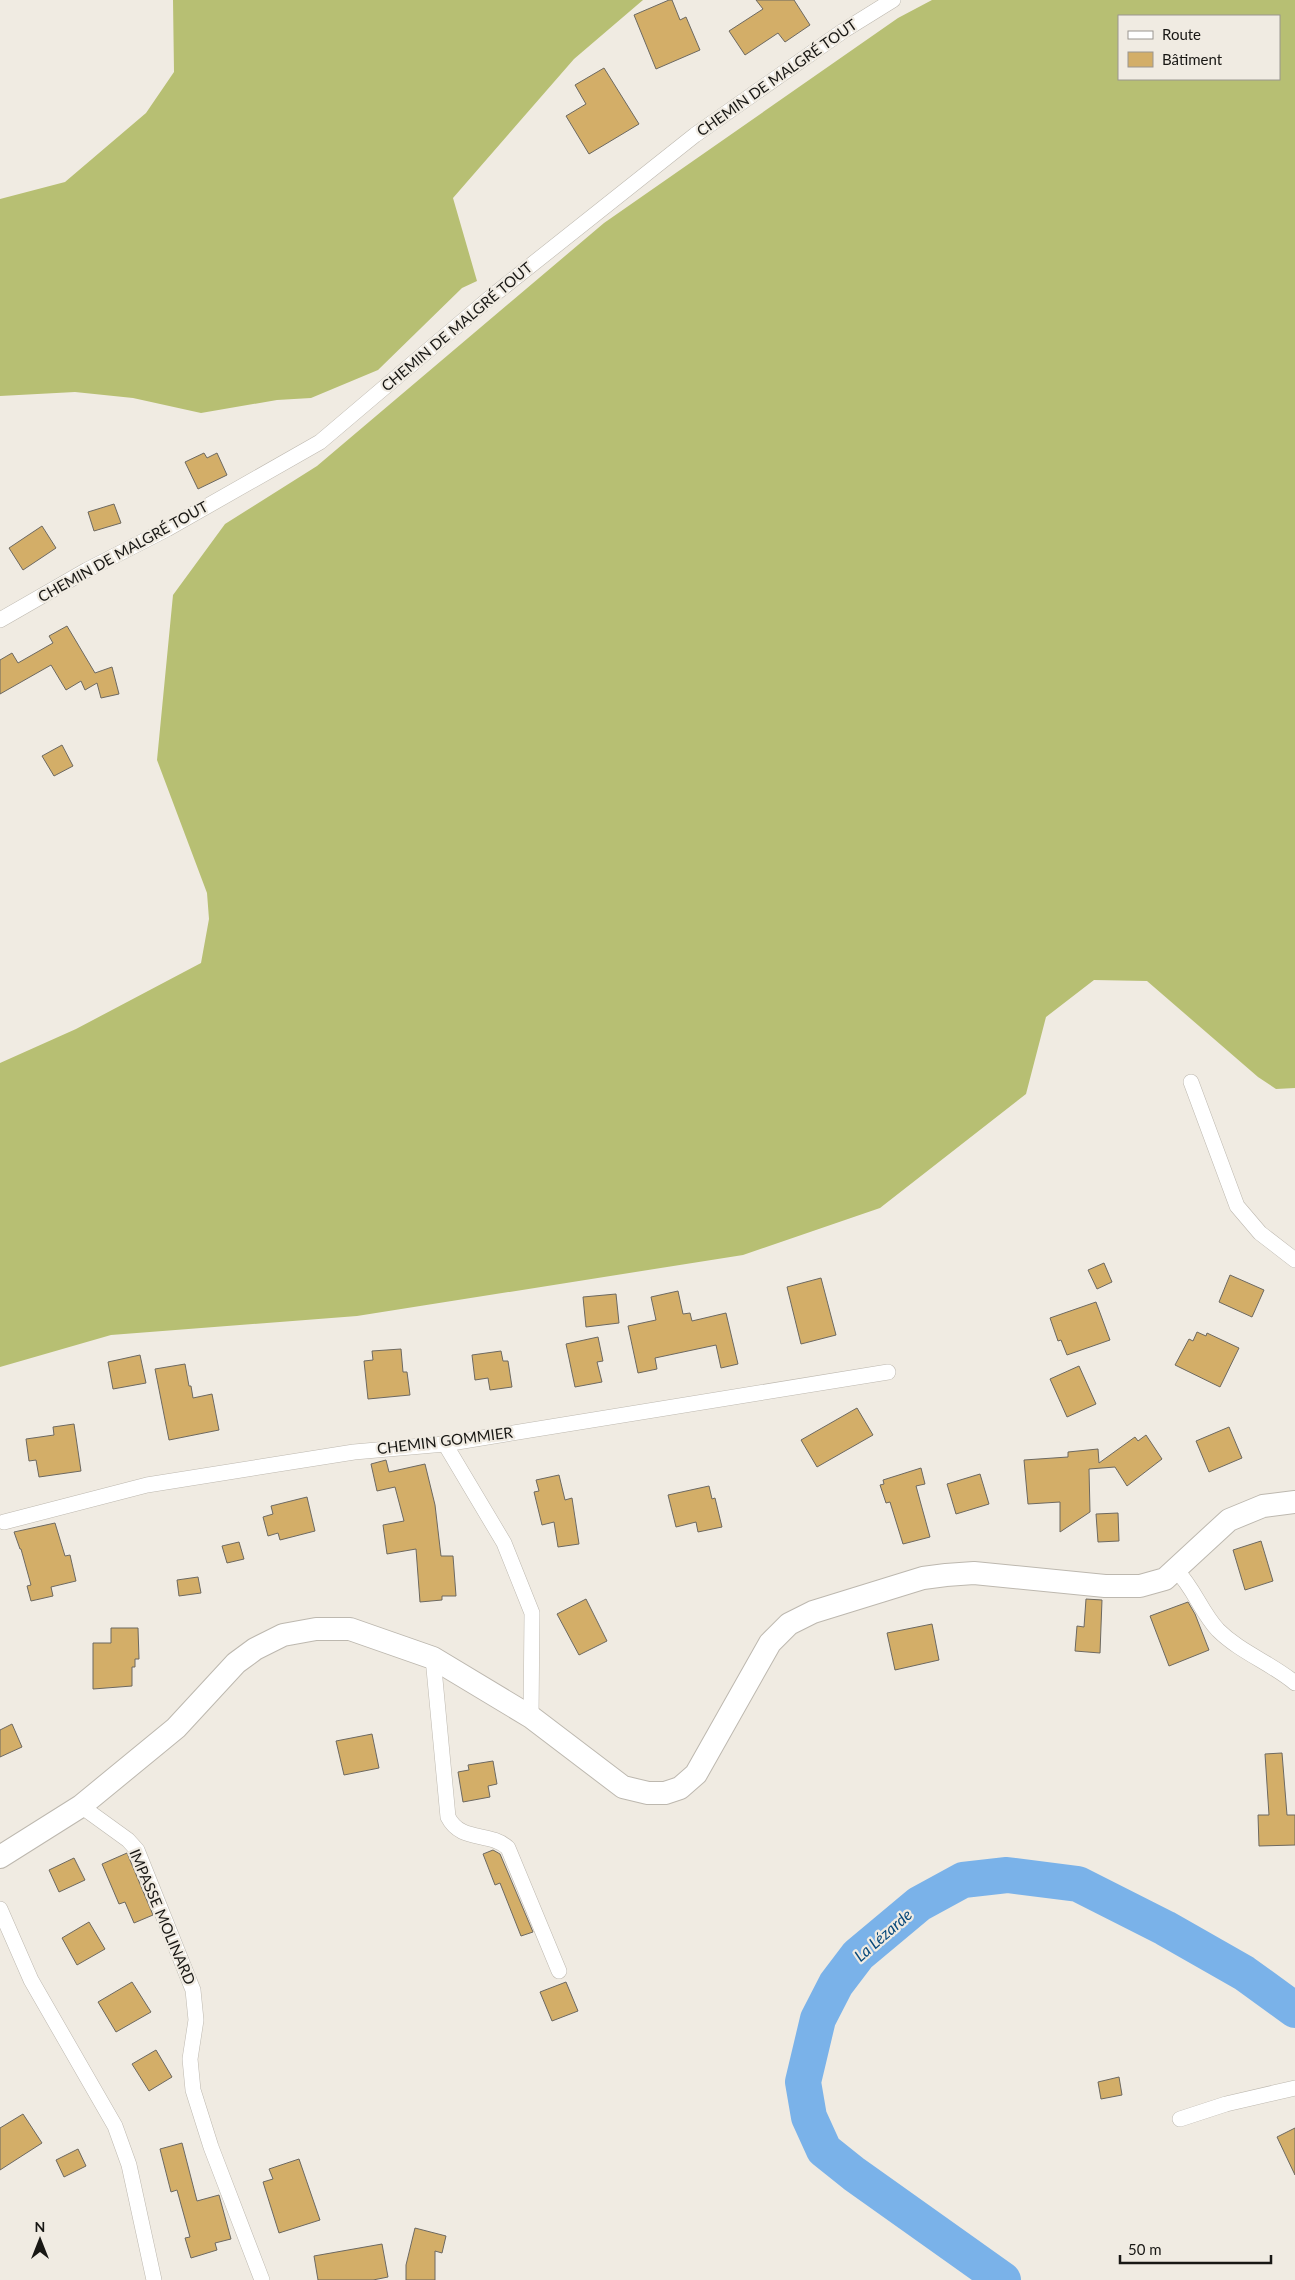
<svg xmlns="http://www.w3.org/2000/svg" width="1295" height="2280" font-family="Lato,sans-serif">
<rect width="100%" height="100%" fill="#f0ebe2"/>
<g fill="#b7bf73" fill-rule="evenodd">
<path d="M 173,0 L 643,0 L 574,59 L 453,198 L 477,281 L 462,288 L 378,370 L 311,398 L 277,400 L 201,413 L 133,398 L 75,392 L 0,396 L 0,199 L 65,182 L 146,113 L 174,72 Z"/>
<path d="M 932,0 L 1295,0 L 1295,1088 L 1276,1089 L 1258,1077 L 1147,981 L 1094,980 L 1046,1017 L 1026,1094 L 880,1208 L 743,1255 L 357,1316 L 111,1335 L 0,1367 L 0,1063 L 76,1029 L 201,963 L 209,919 L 207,893 L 157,760 L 173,595 L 225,524 L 317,466 L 604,223 L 898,18 ZM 1279,16 L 1279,79 L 1119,79 L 1119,16 Z"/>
</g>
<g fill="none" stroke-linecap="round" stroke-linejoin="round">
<path stroke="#7ab2e9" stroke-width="36" d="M 1003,2280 L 854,2174 L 824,2150 L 809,2117 L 803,2082 L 818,2019 L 836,1984 L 858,1955 L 919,1904 L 963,1880 L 1007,1875 L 1078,1884 L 1165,1928 L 1244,1973 L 1295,2010"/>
</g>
<g fill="#d3ae68" stroke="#6d6961">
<path d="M 669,0 L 672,0 L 680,20 L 686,17 L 700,50 L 656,69 L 634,15 Z"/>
<path d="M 756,0 L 794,0 L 810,25 L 785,42 L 778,33 L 745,55 L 729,31 L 763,9 Z"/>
<path d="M 604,68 L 639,124 L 589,154 L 566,116 L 586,104 L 575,85 Z"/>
<path d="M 204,453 L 207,458 L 217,453 L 227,475 L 198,489 L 185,462 Z"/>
<path d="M 114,504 L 121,523 L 94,531 L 88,512 Z"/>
<path d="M 42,526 L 56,548 L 23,570 L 9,548 Z"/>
<path d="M 67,626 L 95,673 L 112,667 L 119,694 L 101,698 L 97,683 L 85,690 L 81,681 L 66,690 L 51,665 L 0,694 L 0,660 L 12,653 L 18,663 L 53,643 L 49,636 Z"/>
<path d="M 62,745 L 73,766 L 54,776 L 42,756 Z"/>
<path d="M 1104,1263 L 1112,1282 L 1097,1289 L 1088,1270 Z"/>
<path d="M 1230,1275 L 1264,1290 L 1252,1317 L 1219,1302 Z"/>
<path d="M 821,1278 L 836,1335 L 801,1344 L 787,1287 Z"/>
<path d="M 678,1291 L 683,1314 L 690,1313 L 692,1321 L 726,1313 L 738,1364 L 721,1368 L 716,1345 L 655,1358 L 657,1369 L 638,1373 L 628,1326 L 656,1320 L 651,1297 Z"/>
<path d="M 616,1294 L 619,1323 L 586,1327 L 583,1297 Z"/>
<path d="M 1096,1302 L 1110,1340 L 1067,1355 L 1061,1340 L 1058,1341 L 1050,1318 Z"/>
<path d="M 1197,1332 L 1206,1336 L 1207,1333 L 1239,1348 L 1220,1387 L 1175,1365 L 1189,1339 L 1193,1341 Z"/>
<path d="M 598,1337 L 603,1361 L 597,1362 L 602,1382 L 575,1387 L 566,1344 Z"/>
<path d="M 401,1349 L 403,1372 L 407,1372 L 410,1395 L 368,1399 L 364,1361 L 373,1360 L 372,1351 Z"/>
<path d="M 501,1351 L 503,1361 L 508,1361 L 512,1387 L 490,1390 L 488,1378 L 475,1380 L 472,1355 Z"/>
<path d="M 140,1355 L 146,1383 L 113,1389 L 108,1362 Z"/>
<path d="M 185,1364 L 189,1386 L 191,1386 L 193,1398 L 212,1394 L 219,1430 L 169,1440 L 155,1369 Z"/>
<path d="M 1079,1366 L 1096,1404 L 1067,1417 L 1050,1379 Z"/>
<path d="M 857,1408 L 873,1435 L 817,1467 L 801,1440 Z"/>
<path d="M 74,1424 L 81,1471 L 39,1477 L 36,1460 L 29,1461 L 26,1439 L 54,1435 L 53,1427 Z"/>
<path d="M 1229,1427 L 1242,1458 L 1209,1472 L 1196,1441 Z"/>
<path d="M 1146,1435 L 1162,1459 L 1127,1486 L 1115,1467 L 1089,1469 L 1090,1512 L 1060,1532 L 1060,1502 L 1028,1504 L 1024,1460 L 1068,1457 L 1068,1452 L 1098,1449 L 1099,1463 L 1135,1437 L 1138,1441 Z"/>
<path d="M 386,1460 L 389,1472 L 425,1464 L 435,1505 L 441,1556 L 453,1556 L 456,1596 L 442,1596 L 442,1600 L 420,1602 L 416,1549 L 387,1554 L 383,1525 L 404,1521 L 395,1487 L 377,1491 L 371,1464 Z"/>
<path d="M 921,1468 L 925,1484 L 916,1486 L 930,1537 L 903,1544 L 890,1502 L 886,1503 L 880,1485 L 884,1484 L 883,1480 Z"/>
<path d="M 980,1474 L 989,1504 L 956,1514 L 947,1484 Z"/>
<path d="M 559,1475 L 565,1500 L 572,1498 L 579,1544 L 558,1547 L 554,1522 L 542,1525 L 534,1492 L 539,1491 L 536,1480 Z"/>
<path d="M 709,1486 L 712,1499 L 715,1498 L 722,1527 L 698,1532 L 696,1522 L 676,1527 L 668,1495 Z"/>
<path d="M 307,1497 L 315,1531 L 280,1540 L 278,1533 L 268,1536 L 263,1517 L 273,1514 L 271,1506 Z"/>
<path d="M 1118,1513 L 1119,1541 L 1098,1542 L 1096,1514 Z"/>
<path d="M 55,1523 L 65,1556 L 70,1555 L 76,1581 L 51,1587 L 53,1596 L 31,1601 L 27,1586 L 31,1585 L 21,1549 L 20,1549 L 14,1532 Z"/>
<path d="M 1261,1541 L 1273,1581 L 1245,1590 L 1233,1550 Z"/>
<path d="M 239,1542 L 244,1559 L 227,1563 L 222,1546 Z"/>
<path d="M 198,1577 L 201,1593 L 179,1596 L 177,1580 Z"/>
<path d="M 586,1599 L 607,1641 L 579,1655 L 557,1614 Z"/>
<path d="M 1086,1599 L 1102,1600 L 1100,1653 L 1075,1651 L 1077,1626 L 1084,1627 Z"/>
<path d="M 1188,1602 L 1195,1614 L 1209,1650 L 1169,1666 L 1150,1616 Z"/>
<path d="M 932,1624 L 939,1660 L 895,1670 L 887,1633 Z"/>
<path d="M 111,1628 L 138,1628 L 139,1659 L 135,1659 L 135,1667 L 132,1667 L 132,1686 L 93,1689 L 93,1643 L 111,1643 Z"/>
<path d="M 12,1724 L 22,1747 L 0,1757 L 0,1730 Z"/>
<path d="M 372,1734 L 379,1768 L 344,1775 L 336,1741 Z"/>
<path d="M 1282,1753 L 1287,1815 L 1295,1815 L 1295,1845 L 1259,1846 L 1258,1815 L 1269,1815 L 1265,1754 Z"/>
<path d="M 493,1761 L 497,1784 L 488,1786 L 490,1797 L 463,1802 L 458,1772 L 469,1770 L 468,1765 Z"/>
<path d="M 493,1850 L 500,1854 L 533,1932 L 521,1936 L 500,1883 L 495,1885 L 483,1854 Z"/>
<path d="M 127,1853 L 153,1915 L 134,1923 L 125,1902 L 119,1904 L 102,1864 Z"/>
<path d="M 74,1858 L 85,1880 L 59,1892 L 49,1870 Z"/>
<path d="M 89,1922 L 105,1949 L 77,1965 L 62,1938 Z"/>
<path d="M 132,1982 L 151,2012 L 116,2032 L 98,2002 Z"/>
<path d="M 566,1982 L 578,2011 L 552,2021 L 540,1992 Z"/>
<path d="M 156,2050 L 172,2077 L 149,2091 L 132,2064 Z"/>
<path d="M 1119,2077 L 1122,2095 L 1101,2099 L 1098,2082 Z"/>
<path d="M 23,2114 L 42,2143 L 0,2170 L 0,2128 Z"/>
<path d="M 1295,2128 L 1295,2175 L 1277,2137 Z"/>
<path d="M 182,2143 L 197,2201 L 219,2195 L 231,2239 L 215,2243 L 217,2250 L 191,2258 L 185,2238 L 190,2237 L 177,2190 L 171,2192 L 160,2149 Z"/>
<path d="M 78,2149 L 86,2166 L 64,2177 L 56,2160 Z"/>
<path d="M 299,2159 L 320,2220 L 279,2233 L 263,2182 L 273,2179 L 269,2169 Z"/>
<path d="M 415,2228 L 446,2236 L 442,2253 L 435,2251 L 435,2280 L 406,2280 L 406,2265 Z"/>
<path d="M 382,2244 L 388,2277 L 373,2280 L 318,2280 L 314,2256 Z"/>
</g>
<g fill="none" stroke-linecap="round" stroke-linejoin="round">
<defs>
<g id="street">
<path d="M 0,620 L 87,570 L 167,529 L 320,442 L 491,297 L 695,135 L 843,31 L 893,0"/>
<path d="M 1191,1082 L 1237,1206 L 1260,1233 L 1295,1260"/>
<path d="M 445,1444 L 504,1543 L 532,1613 L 531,1717"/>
<path d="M 4,1522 L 147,1485 L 354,1452 L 445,1444 L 888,1372"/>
<path d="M 1176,1570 C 1194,1588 1201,1612 1218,1630 C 1240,1652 1271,1663 1295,1683"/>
<path d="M 433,1658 L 448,1817 C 461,1843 490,1831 508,1848 L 559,1971"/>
<path d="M 81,1806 L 128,1840 L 137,1850 L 193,1990 L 196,2020 L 190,2059 L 193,2090 L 211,2147 L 262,2280"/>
<path d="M 0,1909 L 31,1980 L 115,2126 L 129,2165 L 154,2280"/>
<path d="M 1180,2119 L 1226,2104 L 1295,2088"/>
</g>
<path id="secondary" d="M 0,1857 L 81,1806 L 176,1728 L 236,1663 L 255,1649 L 283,1635 L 316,1629 L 350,1629 L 433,1658 L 531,1717 L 623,1787 L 648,1793 L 665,1793 L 680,1788 L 696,1774 L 770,1643 L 789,1624 L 813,1612 L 923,1578 L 946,1575 L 974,1573 L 1105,1586 L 1140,1586 L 1165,1579 L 1229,1520 L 1263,1506 L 1295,1502"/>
</defs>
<use href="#street" stroke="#bdb8af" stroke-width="16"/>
<use href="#secondary" stroke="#bdb8af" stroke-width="24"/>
<use href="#street" stroke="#fff" stroke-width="15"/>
<use href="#secondary" stroke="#fff" stroke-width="22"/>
</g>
<g text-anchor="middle" stroke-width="4.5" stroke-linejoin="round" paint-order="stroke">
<g font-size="15" fill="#181714" stroke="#f0ebe2">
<text transform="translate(777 78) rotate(-35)" y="5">CHEMIN DE MALGRÉ TOUT</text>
<text transform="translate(457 327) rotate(-40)" y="5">CHEMIN DE MALGRÉ TOUT</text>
<text transform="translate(123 552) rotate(-29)" y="5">CHEMIN DE MALGRÉ TOUT</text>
<text transform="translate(445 1441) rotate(-7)" y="5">CHEMIN GOMMIER</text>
<text transform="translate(162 1917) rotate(67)" y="5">IMPASSE MOLINARD</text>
</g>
<g font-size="16" font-style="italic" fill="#06487a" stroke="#f0ebe2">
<text transform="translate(883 1935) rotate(-41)" y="6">La Lézarde</text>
</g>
</g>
<rect x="1118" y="15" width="162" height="65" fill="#f0ebe2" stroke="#9a9690"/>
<rect x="1128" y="31" width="25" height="8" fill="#ffffff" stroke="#9a9690"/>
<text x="1162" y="40" font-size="15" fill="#181714">Route</text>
<rect x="1128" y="52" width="25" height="15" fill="#d3ae68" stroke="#9a9690"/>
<text x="1162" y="65" font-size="15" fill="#181714">Bâtiment</text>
<g transform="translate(40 2240)" stroke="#f0ebe2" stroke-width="4" paint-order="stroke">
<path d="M0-4L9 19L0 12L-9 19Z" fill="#181714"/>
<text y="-8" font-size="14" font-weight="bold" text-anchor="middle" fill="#181714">N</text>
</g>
<path d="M1120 2255v8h151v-8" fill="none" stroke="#181714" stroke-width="2.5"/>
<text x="1128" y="2255" font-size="15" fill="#181714" stroke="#f0ebe2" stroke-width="4" paint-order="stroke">50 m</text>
</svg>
